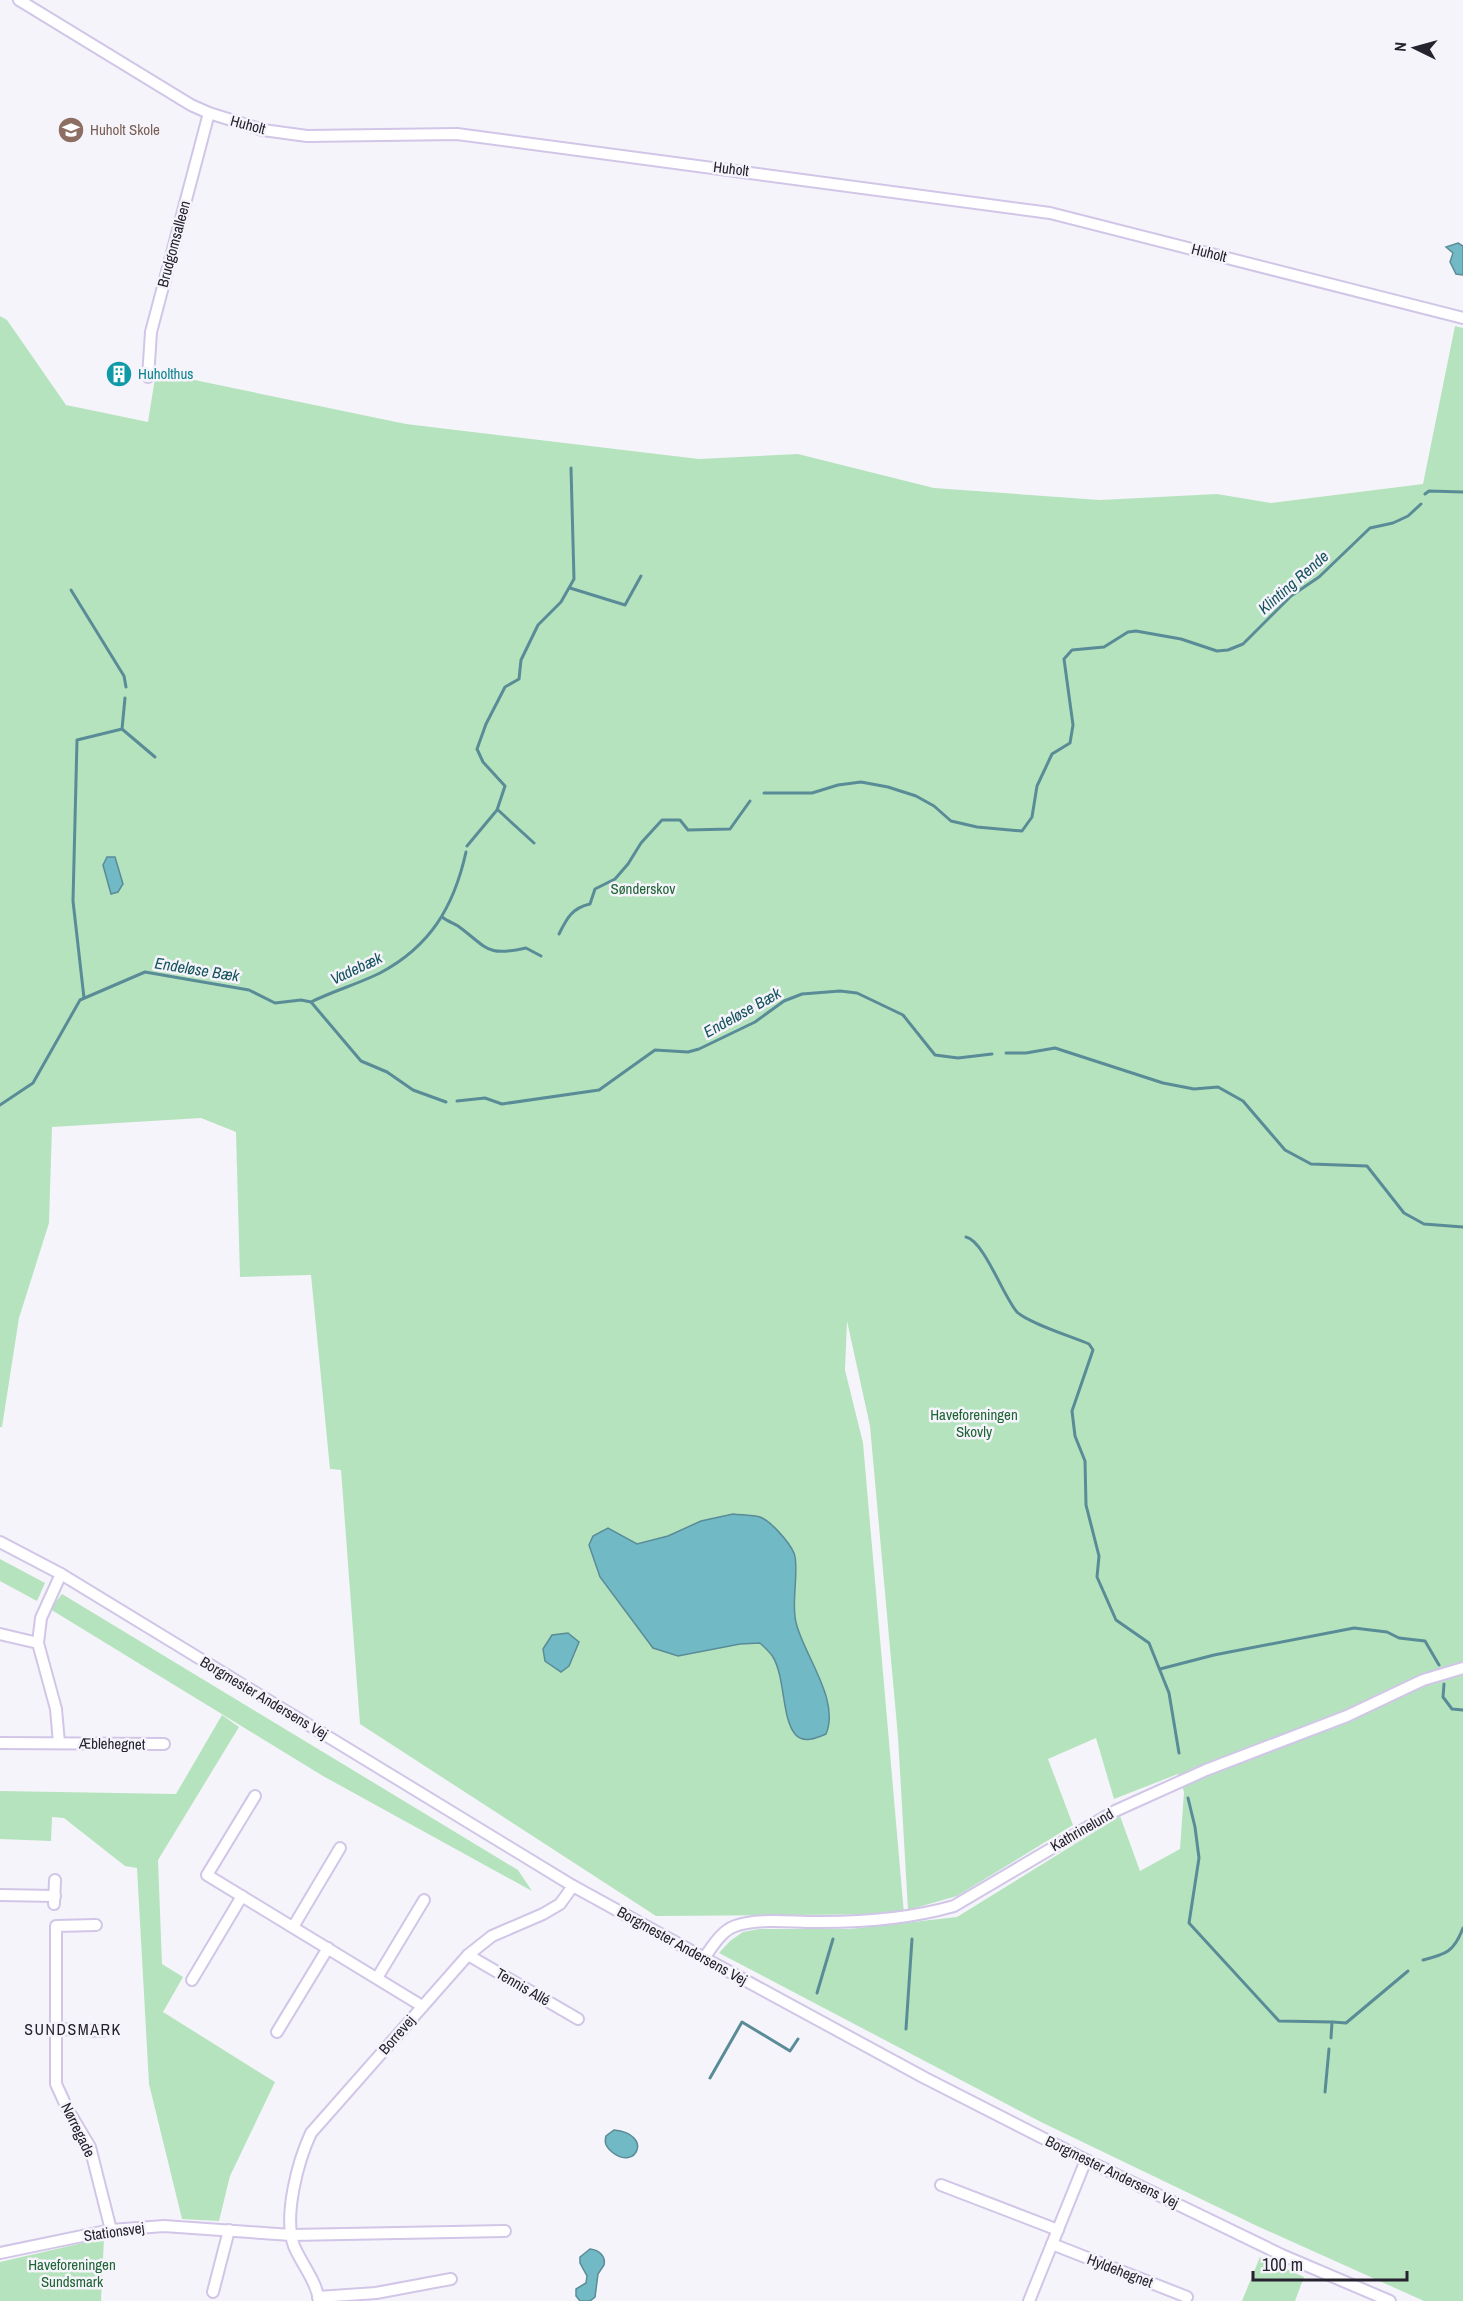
<svg xmlns="http://www.w3.org/2000/svg" width="1463" height="2301" font-family="'Archivo Narrow',sans-serif">
<rect width="100%" height="100%" fill="#f6f4fb"/>
<g fill="#b5e3be">
<path d="M 0,316 L 7,320 L 66,405 L 148,422 L 156,372 L 406,424 L 699,459 L 798,454 L 934,488 L 1100,500 L 1217,494 L 1271,503 L 1423,484 L 1455,326 L 1463,328 L 1463,2301 L 1424,2301 L 1255,2225 L 1041,2122 L 719,1953 L 730,1941 L 743,1932 L 759,1929 L 850,1929 L 957,1917 L 1120,1816 L 1140,1871 L 1180,1849 L 1184,1792 L 1178,1774 L 1114,1799 L 1096,1738 L 1048,1759 L 1073,1825 L 957,1896 L 908,1910 L 898,1737 L 870,1426 L 847,1321 L 845,1370 L 863,1443 L 904,1914 L 656,1916 L 360,1724 L 341,1470 L 330,1469 L 311,1275 L 240,1277 L 236,1132 L 201,1118 L 52,1127 L 49,1223 L 19,1318 L 2,1427 L 0,1427 Z"/>
<path d="M 0,1559 L 45,1583 L 37,1601 L 0,1581 Z"/>
<path d="M 62,1594 L 518,1870 L 532,1891 L 323,1776 L 50,1609 Z"/>
<path d="M 222,1715 L 239,1727 L 158,1860 L 162,1964 L 183,1977 L 163,2012 L 275,2082 L 230,2176 L 219,2221 L 182,2219 L 149,2084 L 137,1868 L 125,1866 L 64,1818 L 52,1817 L 51,1841 L 0,1839 L 0,1791 L 176,1794 Z"/>
<path d="M 104,2238 L 101,2301 L 0,2301 L 0,2262 Z"/>
<path d="M 1260,2257 L 1304,2277 L 1295,2301 L 1242,2301 Z"/>
</g>
<g fill="#71b9c5" stroke="#5a8c98" stroke-width="1.5">
<path d="M 1458,243 L 1463,246 L 1463,275 L 1456,274 L 1450,262 L 1453,253 L 1446,247 Z"/>
<path d="M 107,857 L 115,857 L 123,884 L 118,892 L 111,894 L 103,865 Z"/>
<path d="M 733,1514 C 741,1515 752,1515 760,1517 C 771,1521 789,1542 794,1553 C 800,1567 790,1605 797,1626 C 806,1658 840,1701 826,1734 C 817,1738 803,1744 795,1734 C 782,1719 785,1677 773,1657 C 770,1652 764,1647 760,1643 L 740,1644 L 678,1656 L 653,1648 L 600,1577 L 589,1545 L 593,1536 L 608,1528 L 637,1544 L 668,1536 L 701,1521 Z"/>
<path d="M 568,1633 L 579,1642 L 569,1666 L 561,1672 L 545,1661 L 543,1649 L 552,1635 Z"/>
<path d="M 614,2130 C 654,2134 636,2172 612,2152 C 606,2147 604,2143 606,2136 Z"/>
<path d="M 590,2249 C 599,2250 606,2256 604,2265 L 598,2274 L 595,2297 L 590,2301 L 580,2301 L 576,2296 L 576,2289 L 586,2283 L 587,2276 L 580,2263 L 580,2257 Z"/>
</g>
<g fill="none" stroke-linecap="round" stroke-linejoin="round">
<g stroke="#5a8c98" stroke-width="3">
<path d="M 1425,494 L 1429,491 L 1463,492"/>
<path d="M 570,588 L 625,605 L 641,576"/>
<path d="M 71,590 L 124,676 L 126,687"/>
<path d="M 122,729 L 155,757"/>
<path d="M 764,793 L 812,793 L 838,785 L 861,782 L 888,787 L 916,796 L 934,806 L 951,821 L 977,827 L 1022,831 L 1032,817 L 1037,786 L 1052,754 L 1070,743 L 1073,725 L 1064,659 L 1072,650 L 1104,647 L 1128,632 L 1136,631 L 1181,639 L 1217,651 L 1228,650 L 1243,644 L 1291,596 L 1319,577 L 1370,528 L 1393,523 L 1408,516 L 1421,504"/>
<path d="M 498,810 L 534,843"/>
<path d="M 467,846 L 497,810 L 505,786 L 483,762 L 477,749 L 486,724 L 505,687 L 519,679 L 521,660 L 538,625 L 561,602 L 574,579 L 571,468"/>
<path d="M 442,917 C 447,921 453,923 458,926 C 488,948 486,957 526,948 L 541,956"/>
<path d="M 559,934 C 567,918 572,908 590,904 L 595,889 L 615,879 L 628,864 L 641,843 L 662,820 L 680,820 L 688,830 L 730,829 L 750,801"/>
<path d="M 84,998 L 73,901 L 77,740 L 122,729 L 125,698"/>
<path d="M 311,1002 C 333,991 358,984 380,973 C 431,946 454,906 466,852"/>
<path d="M 1006,1053 L 1026,1053 L 1055,1048 L 1163,1083 L 1194,1089 L 1218,1087 L 1243,1101 L 1285,1150 L 1311,1164 L 1367,1166 L 1404,1213 L 1424,1224 L 1463,1227"/>
<path d="M 457,1101 L 485,1098 L 502,1104 L 599,1090 L 655,1050 L 688,1052 L 699,1049 L 755,1022 L 784,1001 L 802,994 L 840,991 L 857,993 L 903,1015 L 935,1055 L 958,1058 L 992,1054"/>
<path d="M 0,1105 L 33,1083 L 80,1000 L 145,972 L 249,990 L 275,1003 L 301,1000 L 311,1002 L 361,1061 L 387,1072 L 413,1090 L 446,1102"/>
<path d="M 966,1237 C 984,1241 1003,1296 1017,1312 C 1028,1323 1073,1337 1089,1344 L 1093,1350 L 1072,1411 L 1075,1436 L 1085,1461 L 1086,1505 L 1099,1556 L 1097,1577 L 1116,1620 L 1149,1643 L 1169,1693 L 1179,1753"/>
<path d="M 1160,1669 L 1214,1655 L 1354,1628 L 1387,1632 L 1399,1638 L 1425,1641 L 1439,1665"/>
<path d="M 1444,1684 L 1443,1697 L 1452,1709 L 1463,1710"/>
<path d="M 1188,1798 L 1195,1827 L 1199,1858 L 1189,1923 L 1279,2021 L 1332,2022 L 1331,2038"/>
<path d="M 1423,1960 C 1446,1954 1454,1952 1463,1928"/>
<path d="M 817,1993 L 833,1939"/>
<path d="M 1333,2022 L 1346,2023 L 1408,1971"/>
<path d="M 906,2029 L 912,1939"/>
<path d="M 710,2078 L 742,2022 L 790,2051 L 798,2039"/>
<path d="M 1325,2092 L 1329,2049"/>
</g>
<defs>
<g id="minor">
<path d="M 19,0 L 191,105 L 209,113 L 263,130 L 307,136 L 457,134 L 1050,213 L 1463,318"/>
<path d="M 148,377 L 151,332 L 209,113"/>
<path d="M 0,1542 L 61,1574 L 573,1886 L 704,1958 L 925,2078 L 1086,2160 L 1282,2255 L 1390,2301"/>
<path d="M 0,1634 L 38,1643"/>
<path d="M 0,1743 L 164,1744"/>
<path d="M 59,1743 L 56,1709 L 38,1643 L 41,1618 L 61,1574"/>
<path d="M 255,1796 L 207,1875 L 422,2006"/>
<path d="M 0,1895 L 55,1896"/>
<path d="M 54,1904 L 55,1880"/>
<path d="M 96,1925 L 56,1926 L 56,2084 L 68,2110 L 90,2147 L 111,2230"/>
<path d="M 293,1927 L 340,1848"/>
<path d="M 468,1955 L 578,2019"/>
<path d="M 704,1958 C 712,1947 721,1931 735,1926 C 759,1917 797,1923 822,1922 C 866,1922 912,1918 954,1906 L 1115,1811 L 1206,1770 L 1347,1716 L 1423,1680 L 1463,1668"/>
<path d="M 377,1978 L 424,1900"/>
<path d="M 192,1980 L 242,1896"/>
<path d="M 56,2029 L 102,2031"/>
<path d="M 277,2032 L 328,1948"/>
<path d="M 941,2185 L 1058,2230"/>
<path d="M 1052,2244 L 1187,2297"/>
<path d="M 0,2253 L 111,2230 L 164,2226 L 291,2235 L 505,2231"/>
<path d="M 213,2292 L 229,2230"/>
<path d="M 318,2297 L 376,2293 L 451,2279"/>
<path d="M 319,2301 C 317,2282 301,2263 294,2246 C 283,2216 298,2161 311,2133 L 468,1955 L 492,1936 L 543,1914 L 560,1904 L 573,1886"/>
<path d="M 1029,2301 L 1086,2160"/>
</g>
</defs>
<use href="#minor" stroke="#d1c6e7" stroke-width="14"/>
<use href="#minor" stroke="#fff" stroke-width="10"/>
</g>
<defs>
<symbol id="school-disc" viewBox="-11 -11 22 22"><circle r="9.5" fill="#8d6e63" stroke="#f6f4fb"/><path d="M0-5L7-2L0 1L-7-2ZM-4 1L0 2.5L4 1V4Q0 6-4 4Z" fill="#fff"/></symbol>
<symbol id="building-disc" viewBox="-11 -11 22 22"><circle r="9.5" fill="#0f9aa8" stroke="#f6f4fb"/><path d="M-4-6H4V6H1V3H-1V6H-4ZM-2.5-4.3h1.7v1.8h-1.7ZM.8-4.3h1.7v1.8H.8ZM-2.5-1h1.7V.8h-1.7ZM.8-1h1.7V.8H.8Z" fill="#fff"/></symbol>
</defs>
<g fill-rule="evenodd">
<use href="#school-disc" x="56" y="115" width="30" height="30"/>
<use href="#building-disc" x="104" y="359" width="30" height="30"/>
</g>
<g text-anchor="middle" stroke-width="5" stroke-linejoin="round" paint-order="stroke">
<g font-size="15" fill="#26222e" stroke="#f6f4fb">
<text transform="translate(248 125) rotate(15)" y="5">Huholt</text>
<text transform="translate(731 169) rotate(7)" y="5">Huholt</text>
<text transform="translate(174 244) rotate(-75)" y="5">Brudgomsalleen</text>
<text transform="translate(1209 253) rotate(14)" y="5">Huholt</text>
<text transform="translate(264 1698) rotate(31)" y="5">Borgmester Andersens Vej</text>
<text transform="translate(112 1744) rotate(1)" y="5">Æblehegnet</text>
<text transform="translate(1082 1830) rotate(-30)" y="5">Kathrinelund</text>
<text transform="translate(682 1946) rotate(29)" y="5">Borgmester Andersens Vej</text>
<text transform="translate(523 1987) rotate(30)" y="5">Tennis Allé</text>
<text transform="translate(397 2035) rotate(-49)" y="5">Borrevej</text>
<text transform="translate(78 2130) rotate(64)" y="5">Nørregade</text>
<text transform="translate(1112 2172) rotate(26)" y="5">Borgmester Andersens Vej</text>
<text transform="translate(114 2232) rotate(-8)" y="5">Stationsvej</text>
<text transform="translate(1120 2271) rotate(21)" y="5">Hyldehegnet</text>
</g>
<g font-size="15" fill="#785e54" stroke="#f6f4fb" text-anchor="start">
<text x="90" y="135">Huholt Skole</text>
</g>
<g font-size="15" fill="#0d838f" stroke="#f6f4fb" text-anchor="start">
<text x="138" y="379">Huholthus</text>
</g>
<g font-size="15" fill="#1e6434" stroke="#f6f4fb">
<text x="643" y="894">Sønderskov</text>
<text x="974" y="1420">Haveforeningen<tspan x="974" dy="17">Skovly</tspan></text>
<text x="72" y="2270">Haveforeningen<tspan x="72" dy="17">Sundsmark</tspan></text>
</g>
<g font-size="16" font-style="italic" fill="#16545d" stroke="#f6f4fb">
<text transform="translate(1293 582) rotate(-41)" y="6">Klinting Rende</text>
<text transform="translate(356 968) rotate(-25)" y="6">Vadebæk</text>
<text transform="translate(197 969) rotate(9)" y="6">Endeløse Bæk</text>
<text transform="translate(742 1012) rotate(-29)" y="6">Endeløse Bæk</text>
</g>
<g font-size="16" letter-spacing="1.5" fill="#26222e" stroke="#f6f4fb">
<text x="73" y="2035">SUNDSMARK</text>
</g>
</g>
<g transform="translate(1415 48) rotate(275)" stroke="#f6f4fb" stroke-width="4.5" paint-order="stroke">
<path d="M0-4.5L10 22L0 15L-10 22Z" fill="#26222e"/>
<text y="-9" font-size="16" font-weight="bold" text-anchor="middle" fill="#26222e">N</text>
</g>
<path d="M1253 2271v9h154v-9" fill="none" stroke="#26222e" stroke-width="3"/>
<text x="1262" y="2271" font-size="18" fill="#26222e" stroke="#f6f4fb" stroke-width="4.5" paint-order="stroke">100 m</text>
</svg>
